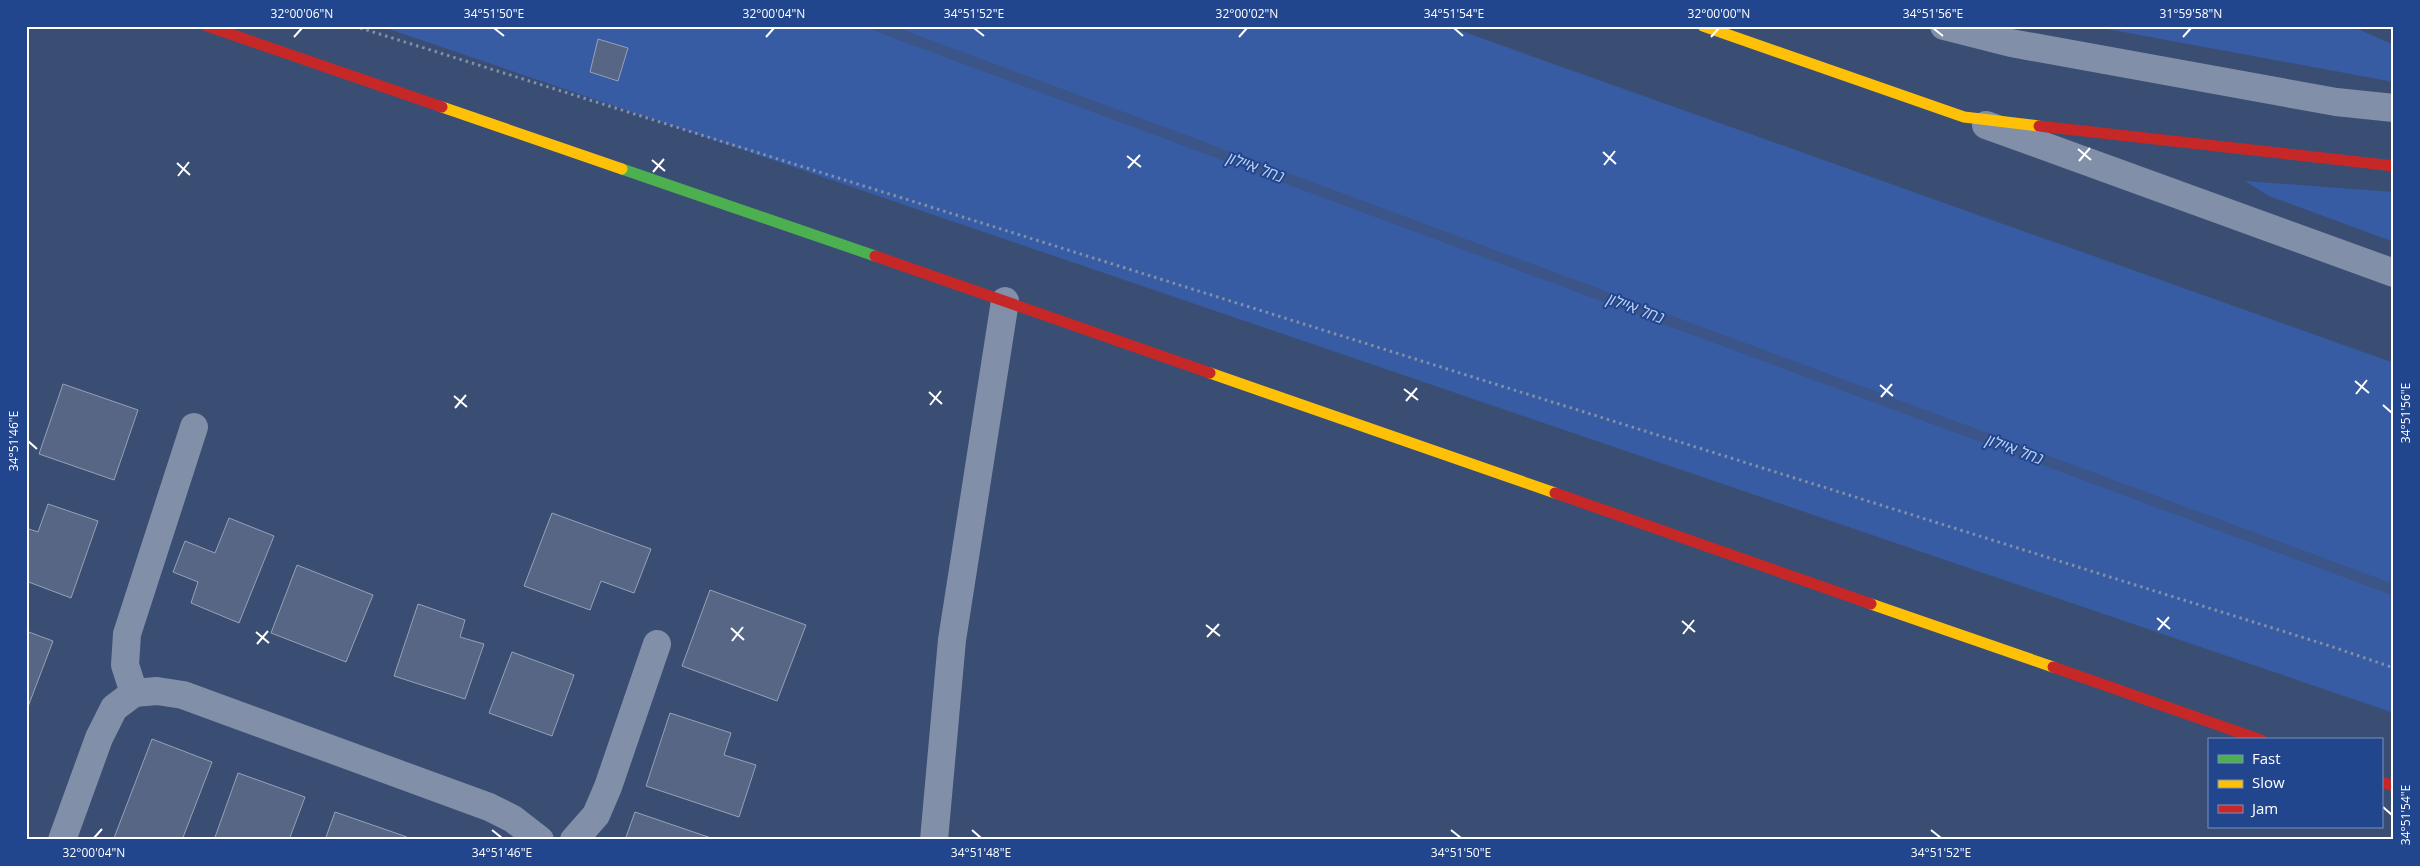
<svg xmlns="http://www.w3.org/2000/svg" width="2420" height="866" font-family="'Open Sans',Heebo,sans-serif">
<rect width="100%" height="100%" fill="#3a4e74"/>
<g fill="#375ca3">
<path d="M 380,26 L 1447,26 L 2394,363 L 2394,713 Z"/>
<path d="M 2091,26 L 2351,26 L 2394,45 L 2394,82 Z"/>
<path d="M 2245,181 L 2394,192 L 2394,242 L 2269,196 Z"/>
</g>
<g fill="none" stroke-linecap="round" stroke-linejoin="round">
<path stroke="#3c5588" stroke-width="11" d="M 877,26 L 2394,590"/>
</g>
<g fill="#566684" stroke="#96a1b7">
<path d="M 598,39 L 628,48 L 618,81 L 590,72 Z"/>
<path d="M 63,384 L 138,410 L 114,480 L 39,454 Z"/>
<path d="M 48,504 L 98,521 L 71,598 L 26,581 L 26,528 L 38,532 Z"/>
<path d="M 552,513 L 651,549 L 634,593 L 601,581 L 590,610 L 524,586 Z"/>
<path d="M 229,518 L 274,536 L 239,623 L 191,603 L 198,582 L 173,572 L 185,541 L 215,553 Z"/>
<path d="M 297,565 L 373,595 L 346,662 L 271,633 Z"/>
<path d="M 710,590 L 806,625 L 777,701 L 682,666 Z"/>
<path d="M 418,604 L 465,620 L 460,637 L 484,644 L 465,699 L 394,676 Z"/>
<path d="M 26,631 L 53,641 L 26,712 Z"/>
<path d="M 512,652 L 574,675 L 552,736 L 489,713 Z"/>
<path d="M 670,713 L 731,733 L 724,755 L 756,765 L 739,817 L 646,786 Z"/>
<path d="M 152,739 L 212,762 L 182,840 L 118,840 L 114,838 Z"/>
<path d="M 238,773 L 305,797 L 289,840 L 214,840 Z"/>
<path d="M 335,812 L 407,837 L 406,840 L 325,840 Z"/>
<path d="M 635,812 L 717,840 L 625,840 Z"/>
</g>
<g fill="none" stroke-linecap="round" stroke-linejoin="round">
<path stroke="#818fa8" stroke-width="3" stroke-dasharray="2.5 4" stroke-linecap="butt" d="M 354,26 L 2330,646 L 2394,668"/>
<g stroke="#818fa8" stroke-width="28">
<path d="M 1944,26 L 2011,43 L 2336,102 L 2394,108"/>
<path d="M 1986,125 L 2394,273"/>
<path d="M 134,693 L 157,691 L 183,695 L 489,807 L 513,819 L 540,840"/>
<path d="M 62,840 L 99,738 L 114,708 L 134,693 L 125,665 L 127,634 L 194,427"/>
<path d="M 574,840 L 596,815 L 608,787 L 657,644"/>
<path d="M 934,840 L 952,640 L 1005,301"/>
</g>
<path stroke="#4caf50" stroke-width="11" d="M 622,169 L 875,256"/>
<g stroke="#ffc107" stroke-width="11">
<path d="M 1703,26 L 1964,117 L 2039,126"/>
<path d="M 442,107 L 622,169"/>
<path d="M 1210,373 L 1555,493"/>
<path d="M 1871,604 L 2053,667"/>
</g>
<g stroke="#c62828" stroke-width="11">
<path d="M 207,26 L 442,107"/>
<path d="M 2039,126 L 2394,166"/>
<path d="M 875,256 L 1210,373"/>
<path d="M 1555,493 L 1871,604"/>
<path d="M 2053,667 L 2261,740"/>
<path d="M 2381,782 L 2394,786"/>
</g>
</g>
<path fill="none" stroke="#fff" stroke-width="2" d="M 494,28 L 504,36M 974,28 L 984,36M 1454,28 L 1463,36M 1933,28 L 1943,36M 294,37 L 302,28M 766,37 L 774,28M 1239,37 L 1247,28M 1711,37 L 1719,28M 2183,37 L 2191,28M 2078,149 L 2091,160M 1603,152 L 1616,164M 1127,156 L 1141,167M 652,160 L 665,171M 2079,161 L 2090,148M 177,163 L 190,175M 1604,165 L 1615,151M 1128,168 L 1140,155M 653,172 L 664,159M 178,176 L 189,162M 2355,381 L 2369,393M 1880,385 L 1893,396M 1404,389 L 1418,400M 929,392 L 942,404M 2356,394 L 2367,380M 454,396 L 467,407M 1881,397 L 1892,384M 1406,401 L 1417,388M 930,405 L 941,391M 2383,405 L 2392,413M 455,408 L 466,395M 28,441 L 37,449M 2157,618 L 2170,629M 1682,621 L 1695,632M 1206,625 L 1220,636M 731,628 L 744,640M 2158,630 L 2169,617M 256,632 L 269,643M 1683,634 L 1694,620M 1207,637 L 1219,624M 732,641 L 743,627M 257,644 L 268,631M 2383,807 L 2392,815M 492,830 L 502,838M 972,830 L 981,838M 1451,830 L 1461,838M 1931,830 L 1941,838M 94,838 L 102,829"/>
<g text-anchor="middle" stroke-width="4" stroke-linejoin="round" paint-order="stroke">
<g font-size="16" font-style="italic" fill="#bdd0f2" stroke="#22468d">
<text transform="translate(1256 167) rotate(20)" y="6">נחל איילון</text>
<text transform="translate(1636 308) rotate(20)" y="6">נחל איילון</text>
<text transform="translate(2015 449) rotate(20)" y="6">נחל איילון</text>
</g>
</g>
<rect width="2420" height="866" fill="none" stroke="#22468d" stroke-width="55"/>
<rect x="2208" y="738" width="175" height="90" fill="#22468d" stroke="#7a90bb"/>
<rect x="2218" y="755" width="25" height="8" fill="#4caf50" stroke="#7a90bb"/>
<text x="2252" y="764" font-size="15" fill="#ffffff">Fast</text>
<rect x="2218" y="780" width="25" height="8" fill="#ffc107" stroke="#7a90bb"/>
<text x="2252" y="788" font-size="15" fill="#ffffff">Slow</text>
<rect x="2218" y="805" width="25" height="8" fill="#c62828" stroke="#7a90bb"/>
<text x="2252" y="814" font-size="15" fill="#ffffff">Jam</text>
<rect x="28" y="28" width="2364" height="810" fill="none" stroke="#fff" stroke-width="2"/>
<g font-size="12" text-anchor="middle" fill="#fff">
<text x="302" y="18">32°00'06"N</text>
<text x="494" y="18">34°51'50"E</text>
<text x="774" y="18">32°00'04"N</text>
<text x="974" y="18">34°51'52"E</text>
<text x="1247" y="18">32°00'02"N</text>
<text x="1454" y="18">34°51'54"E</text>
<text x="1719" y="18">32°00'00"N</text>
<text x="1933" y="18">34°51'56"E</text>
<text x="2191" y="18">31°59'58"N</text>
<text transform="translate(2406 413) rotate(-90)" y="4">34°51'56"E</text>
<text transform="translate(14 441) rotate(-90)" y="4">34°51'46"E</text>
<text transform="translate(2406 815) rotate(-90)" y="4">34°51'54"E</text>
<text x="94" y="857">32°00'04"N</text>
<text x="502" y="857">34°51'46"E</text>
<text x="981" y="857">34°51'48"E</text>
<text x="1461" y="857">34°51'50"E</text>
<text x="1941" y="857">34°51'52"E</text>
</g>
</svg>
